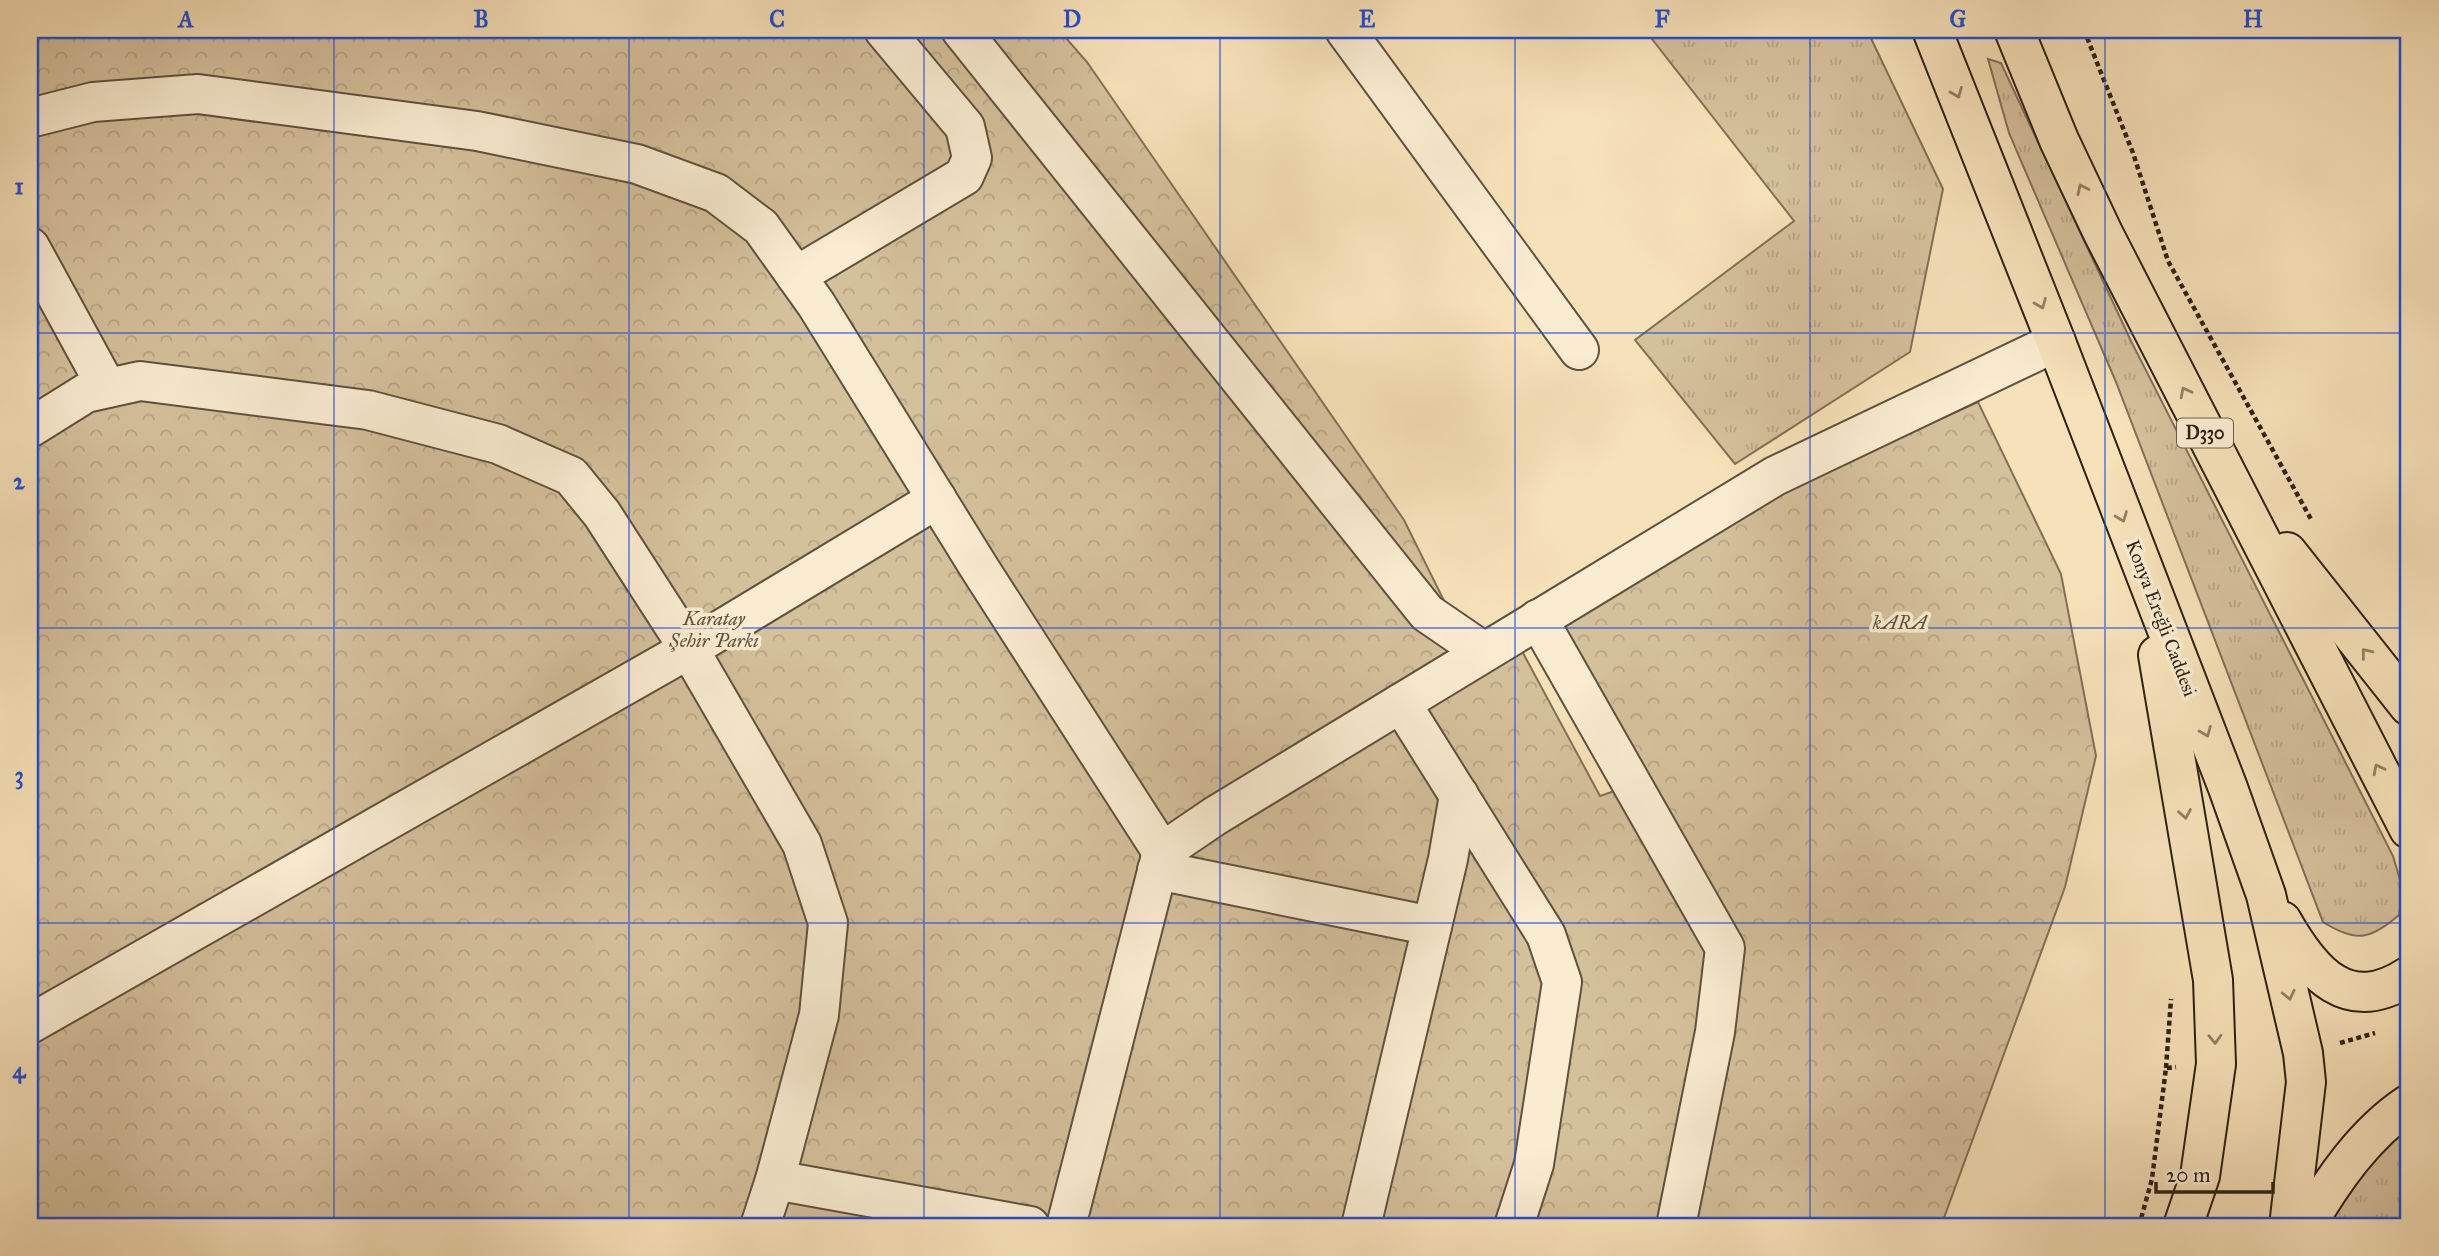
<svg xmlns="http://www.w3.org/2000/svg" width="2439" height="1256" font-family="'IM FELL Great Primer',serif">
<defs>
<pattern id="grass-tufts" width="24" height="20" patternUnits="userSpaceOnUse" patternTransform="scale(1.75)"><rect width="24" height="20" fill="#d5c09c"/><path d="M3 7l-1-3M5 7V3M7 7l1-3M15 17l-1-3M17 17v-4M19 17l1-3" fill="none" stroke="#b7a586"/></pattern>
<pattern id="forest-crowns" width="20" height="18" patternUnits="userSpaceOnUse" patternTransform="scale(1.75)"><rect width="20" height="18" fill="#d5c09c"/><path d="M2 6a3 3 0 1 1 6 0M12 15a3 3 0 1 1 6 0" fill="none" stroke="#b7a586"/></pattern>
</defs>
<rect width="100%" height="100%" fill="#f7e1b8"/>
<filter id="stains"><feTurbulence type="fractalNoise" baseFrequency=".00286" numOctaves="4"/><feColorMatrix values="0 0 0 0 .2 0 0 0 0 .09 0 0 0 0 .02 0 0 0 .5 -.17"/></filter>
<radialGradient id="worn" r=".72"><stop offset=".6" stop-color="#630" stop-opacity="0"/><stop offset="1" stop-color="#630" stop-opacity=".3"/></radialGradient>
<g fill="url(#grass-tufts)" stroke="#817058" stroke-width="2">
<path d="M 1645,30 L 1867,30 L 1943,189 L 1910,352 L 1735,464 L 1635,340 L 1794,221 Z"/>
<path d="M 1988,59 L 2001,63 L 2131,341 L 2393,856 L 2403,890 L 2399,915 C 2369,941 2355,942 2323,922 L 2116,382 L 2009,133 Z"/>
<path d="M 2409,1123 L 2409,1226 L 2327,1226 L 2349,1184 Z"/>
</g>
<path fill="url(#forest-crowns)" stroke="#817058" stroke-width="2" d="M 30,30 L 1059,30 L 1087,62 L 1404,520 L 1458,629 L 1523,653 L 1600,796 L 1650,779 L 1560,627 L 1786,489 L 1978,402 L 2061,574 L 2096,756 L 2065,887 L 1941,1226 L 30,1226 Z"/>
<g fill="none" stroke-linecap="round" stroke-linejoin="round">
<defs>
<g id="minor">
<path d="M 961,30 L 1427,613 L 1484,652"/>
<path d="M 1345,30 L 1579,350"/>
<path d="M 30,118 L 93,102 L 198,94 L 477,131 L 637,164 L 716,193 L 761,227 L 816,304 L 980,569 L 1162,852 L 1215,816 L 1775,476 L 2056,342"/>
<path d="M 30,247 L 107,388"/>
<path d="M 796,276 L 964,176 L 972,158 L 965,127 L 884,30"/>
<path d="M 30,428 L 86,393 L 140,381 L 368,410 L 498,444 L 571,476 L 602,514 L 689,649 L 802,844 L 828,923 L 819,1015 L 775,1180 L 1030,1226"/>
<path d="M 1538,619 L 1725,948 L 1715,1032 L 1676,1226"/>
<path d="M 1401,703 L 1546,935 L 1562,982 L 1534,1164 L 1514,1226"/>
<path d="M 1157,870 L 1432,926"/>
<path d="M 30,1024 L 689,649 L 937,499"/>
<path d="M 760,1226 L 775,1180"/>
<path d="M 1066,1226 L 1162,852"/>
<path d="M 1361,1226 L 1448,859 L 1459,795"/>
</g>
<g id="highway">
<path d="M 1932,30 L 2056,342 L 2228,788 L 2266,895 L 2303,1053 L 2306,1082 L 2289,1226"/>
<path d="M 2014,30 L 2059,140 L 2103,233 L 2409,829"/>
<path d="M 2287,552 L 2409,706"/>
<path d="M 2158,655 L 2213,980 L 2216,1064 L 2200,1176 L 2183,1226"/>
<path d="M 2282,921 C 2312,974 2348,1016 2409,976"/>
<path d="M 2306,1226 C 2332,1181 2365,1133 2409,1104"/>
</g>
</defs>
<use href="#minor" stroke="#60513e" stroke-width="42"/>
<use href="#highway" stroke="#2d2115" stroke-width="42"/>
<g stroke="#2d2115" stroke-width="4.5" stroke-dasharray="5 3.5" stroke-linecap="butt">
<path d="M 2084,30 L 2133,153 L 2168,261 L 2312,521"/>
<path d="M 2340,1043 L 2375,1033"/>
<path d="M 2166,1068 L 2171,999"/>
<path d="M 2139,1226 L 2152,1179 L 2166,1068 L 2176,1067"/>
</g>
<use href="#minor" stroke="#faecd1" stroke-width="38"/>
<use href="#highway" stroke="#f7e1b8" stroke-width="38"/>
</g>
<defs><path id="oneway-chevron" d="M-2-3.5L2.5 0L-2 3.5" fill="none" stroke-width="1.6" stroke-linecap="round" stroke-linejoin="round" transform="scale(1.75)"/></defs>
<g stroke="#928166">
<use href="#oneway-chevron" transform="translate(1957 93) rotate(68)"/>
<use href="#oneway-chevron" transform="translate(2082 189) rotate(-115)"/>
<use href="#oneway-chevron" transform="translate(2041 304) rotate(68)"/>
<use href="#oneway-chevron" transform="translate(2185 392) rotate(-117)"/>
<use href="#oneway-chevron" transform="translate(2122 517) rotate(69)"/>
<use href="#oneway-chevron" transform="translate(2366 653) rotate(-129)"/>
<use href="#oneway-chevron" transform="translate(2206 732) rotate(68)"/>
<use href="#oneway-chevron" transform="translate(2378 769) rotate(-117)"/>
<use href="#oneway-chevron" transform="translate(2185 814) rotate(80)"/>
<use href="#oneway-chevron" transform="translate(2289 995) rotate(77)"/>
<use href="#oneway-chevron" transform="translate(2215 1039) rotate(88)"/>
</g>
<path fill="none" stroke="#1d4ed8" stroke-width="2" stroke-opacity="0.55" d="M 334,30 L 334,1226M 629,30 L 629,1226M 924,30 L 924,1226M 1220,30 L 1220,1226M 1515,30 L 1515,1226M 1810,30 L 1810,1226M 2105,30 L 2105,1226M 30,333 L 2409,333M 30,628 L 2409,628M 30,923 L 2409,923"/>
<g text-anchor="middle" stroke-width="7" stroke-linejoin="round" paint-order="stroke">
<rect fill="#faecd1" stroke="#6a5e4d" stroke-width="2" x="2177" y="418.5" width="56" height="29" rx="5"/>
<g font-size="18" font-weight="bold" fill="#2d2115">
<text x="2205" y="439">D330</text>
</g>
<g font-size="19" font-style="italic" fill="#5f513e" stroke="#faecd1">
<text x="714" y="625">Karatay<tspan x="714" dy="22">Şehir Parkı</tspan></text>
<text x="1900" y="629">kARA</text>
</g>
<g font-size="19" fill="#2d2115" stroke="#faecd1">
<text transform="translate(2162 618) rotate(69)" y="7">Konya Ereğli Caddesi</text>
</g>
</g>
<rect width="2439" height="1256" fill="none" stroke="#f7e1b8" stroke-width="77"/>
<path d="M2156 1182v10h117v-10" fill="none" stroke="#2d2115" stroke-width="3.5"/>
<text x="2166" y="1182" font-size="21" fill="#2d2115" stroke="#faecd1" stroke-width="5" paint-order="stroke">20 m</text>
<rect x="38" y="38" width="2362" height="1180" fill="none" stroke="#1d4ed8" stroke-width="2.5"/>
<g font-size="23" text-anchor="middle" font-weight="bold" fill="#1d4ed8">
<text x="186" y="27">A</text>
<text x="481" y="27">B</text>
<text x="777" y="27">C</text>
<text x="1072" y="27">D</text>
<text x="1367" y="27">E</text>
<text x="1662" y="27">F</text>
<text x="1958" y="27">G</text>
<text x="2253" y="27">H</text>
<text x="19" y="194">1</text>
<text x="19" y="489">2</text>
<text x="19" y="783">3</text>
<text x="19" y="1078">4</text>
</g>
<rect width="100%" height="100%" filter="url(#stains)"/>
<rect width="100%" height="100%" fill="url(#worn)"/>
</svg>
